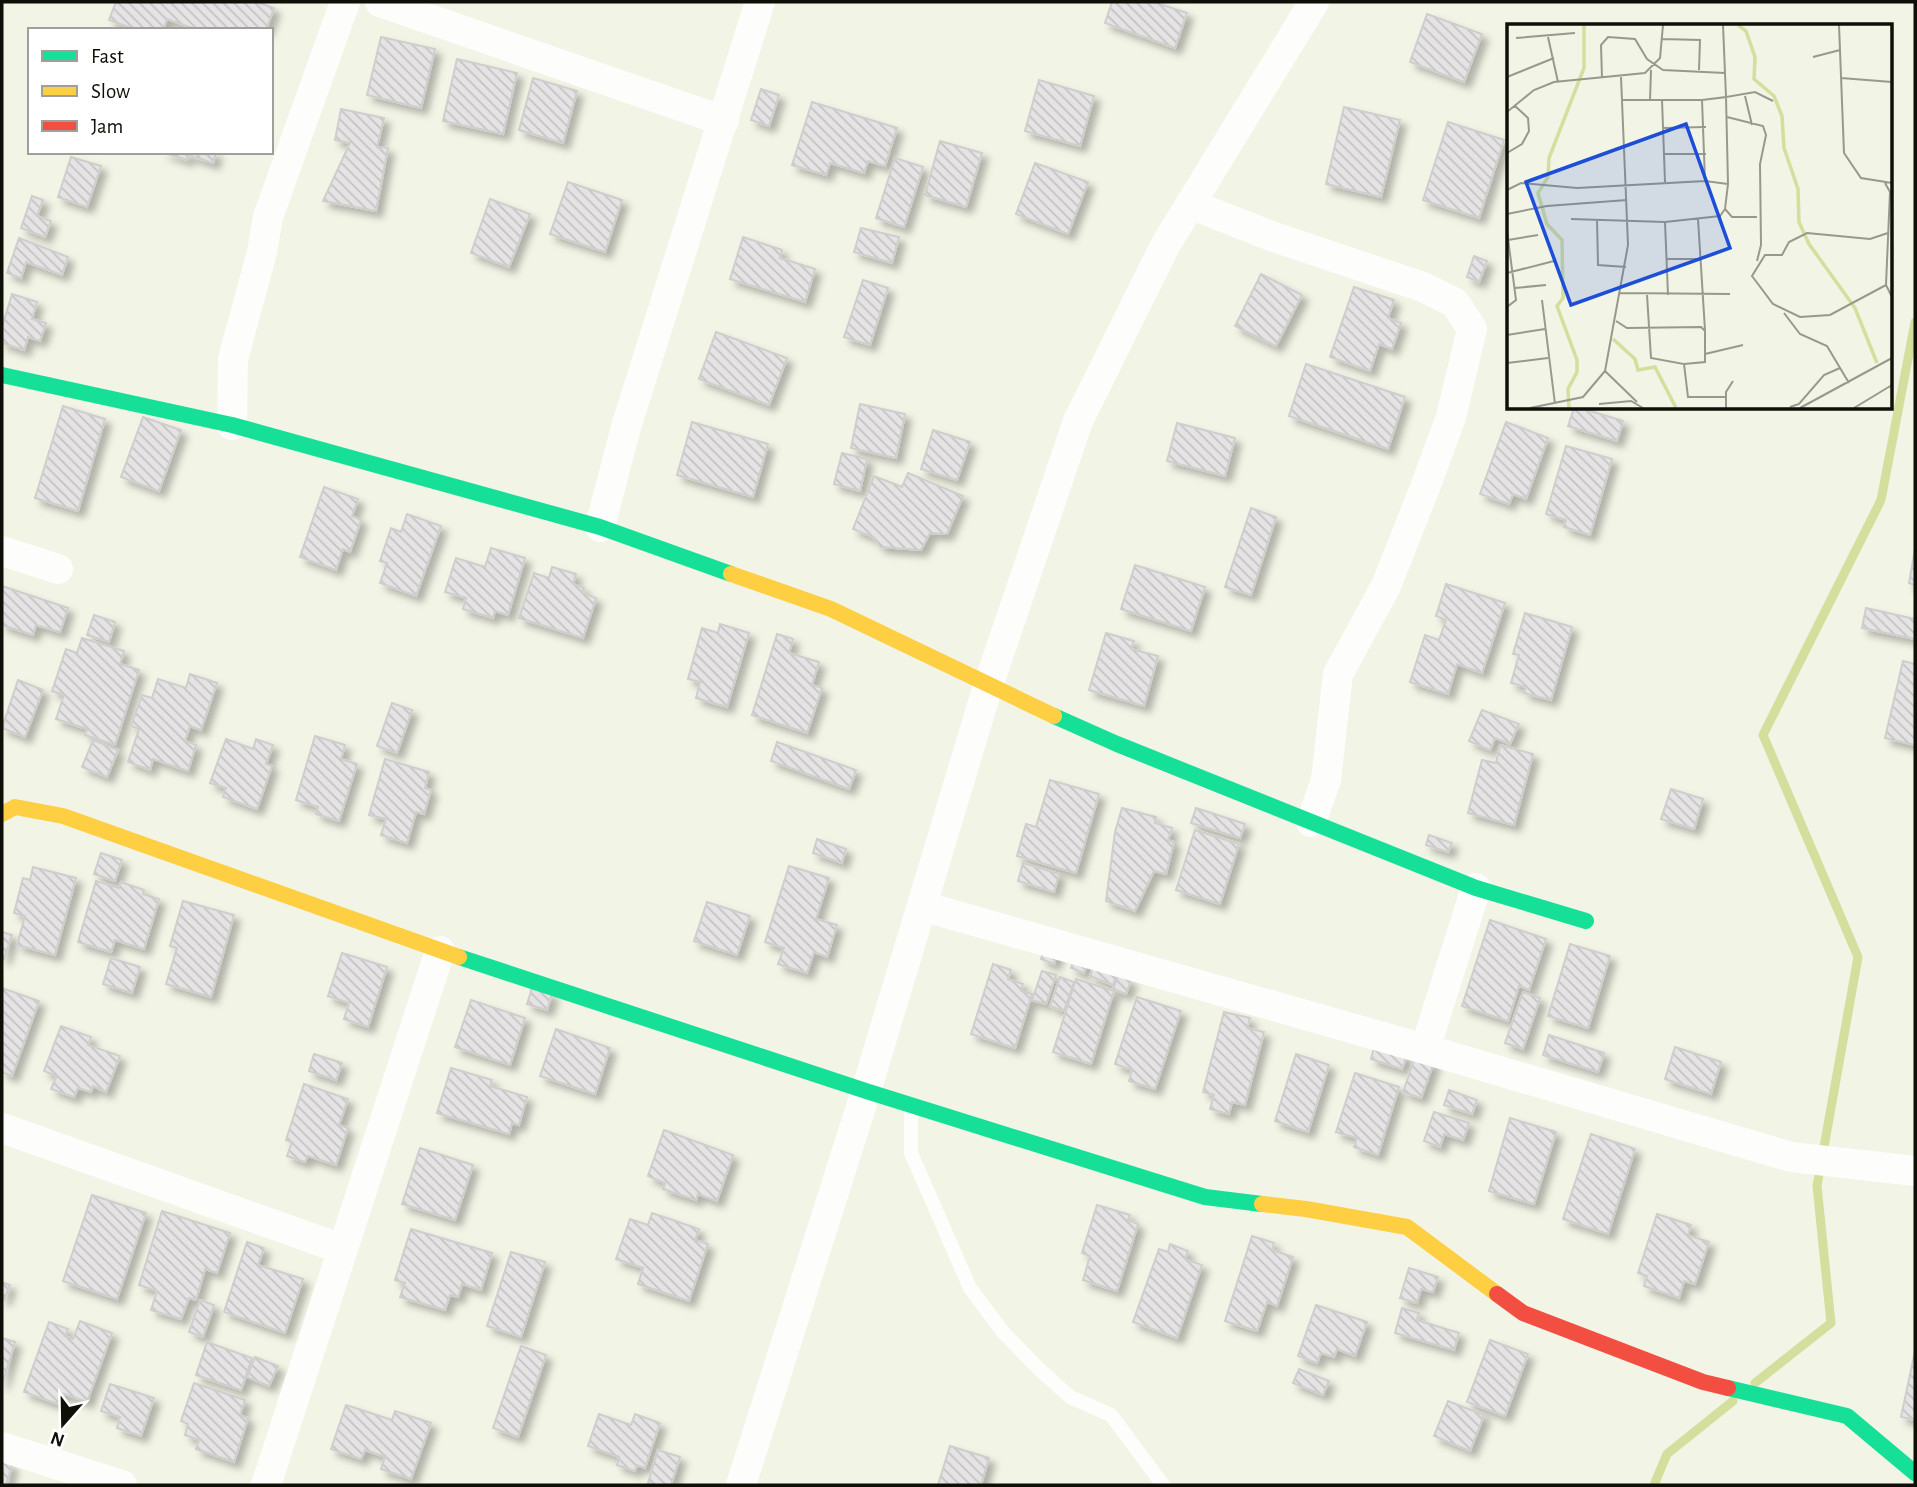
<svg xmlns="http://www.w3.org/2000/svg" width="1917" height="1487" font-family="'Alegreya Sans',sans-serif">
<defs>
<pattern id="building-back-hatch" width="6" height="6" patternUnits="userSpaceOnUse" patternTransform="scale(1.75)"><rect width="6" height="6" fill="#e6e3e5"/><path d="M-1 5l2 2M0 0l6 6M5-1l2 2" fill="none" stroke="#c4c2c3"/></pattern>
<filter id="shadow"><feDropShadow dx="6" dy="6" stdDeviation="3.5" flood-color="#0004"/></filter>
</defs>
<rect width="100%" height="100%" fill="#f2f4e6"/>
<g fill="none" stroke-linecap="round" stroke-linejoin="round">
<g stroke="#d4de9d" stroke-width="9">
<path d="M 1755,1383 L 1831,1323 L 1817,1186 L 1858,957 L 1763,735 L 1881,500 L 1915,322"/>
<path d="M 1654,1485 L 1667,1454 L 1733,1401"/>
</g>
</g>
<g fill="url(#building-back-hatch)" stroke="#cfcecc" stroke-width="2" filter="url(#shadow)">
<path d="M 116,2 L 257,2 L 274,8 L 266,30 L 198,30 L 167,19 L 163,30 L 137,30 L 109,20 Z"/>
<path d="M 1112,2 L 1154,2 L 1187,13 L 1175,48 L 1105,23 Z"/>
<path d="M 1427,14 L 1482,34 L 1464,82 L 1410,62 Z"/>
<path d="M 381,37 L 435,49 L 421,108 L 367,95 Z"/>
<path d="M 457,59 L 517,73 L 503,134 L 443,121 Z"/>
<path d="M 533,78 L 577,91 L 563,143 L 519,130 Z"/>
<path d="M 1039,80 L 1094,96 L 1080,146 L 1025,131 Z"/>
<path d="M 761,89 L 779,95 L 769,126 L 751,120 Z"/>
<path d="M 812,102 L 897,128 L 885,166 L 868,161 L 864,173 L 830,163 L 826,175 L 792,165 Z"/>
<path d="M 1344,107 L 1400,120 L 1381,197 L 1326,184 Z"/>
<path d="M 341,109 L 384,118 L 377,147 L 388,148 L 376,211 L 323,201 L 350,143 L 335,140 Z"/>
<path d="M 1448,122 L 1504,140 L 1479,218 L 1423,200 Z"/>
<path d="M 940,141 L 982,153 L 966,207 L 925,195 Z"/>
<path d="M 162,152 L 216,152 L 213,163 L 188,155 L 187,160 Z"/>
<path d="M 71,157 L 101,166 L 87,207 L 58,197 Z"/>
<path d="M 895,158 L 923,167 L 904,227 L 876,218 Z"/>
<path d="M 1035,163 L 1088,182 L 1068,234 L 1016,214 Z"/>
<path d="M 568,182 L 622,200 L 605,252 L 550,234 Z"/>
<path d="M 32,196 L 43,200 L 37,216 L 51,221 L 45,237 L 21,228 Z"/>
<path d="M 490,199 L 530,214 L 509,267 L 471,253 Z"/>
<path d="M 861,228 L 899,237 L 892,263 L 854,252 Z"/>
<path d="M 743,237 L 782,250 L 780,258 L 815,269 L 805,302 L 730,279 Z"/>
<path d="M 19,238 L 68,257 L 62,275 L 26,262 L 21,278 L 7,273 Z"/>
<path d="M 1474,256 L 1487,261 L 1479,282 L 1467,277 Z"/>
<path d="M 1261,274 L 1302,295 L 1276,346 L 1235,326 Z"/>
<path d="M 863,280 L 888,288 L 870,345 L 844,337 Z"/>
<path d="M 1354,287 L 1394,300 L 1388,318 L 1401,323 L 1392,349 L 1379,344 L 1370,371 L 1330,357 Z"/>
<path d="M 12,294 L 37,302 L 32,319 L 46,323 L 40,341 L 28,337 L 24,350 L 2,343 L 2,327 Z"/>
<path d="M 716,332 L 787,358 L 769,405 L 699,379 Z"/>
<path d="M 1306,364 L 1405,397 L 1388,449 L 1289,416 Z"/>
<path d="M 860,404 L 905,414 L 896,458 L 851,448 Z"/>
<path d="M 63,406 L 105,419 L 78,511 L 35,498 Z"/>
<path d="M 1574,408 L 1581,408 L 1623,421 L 1617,441 L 1568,426 Z"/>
<path d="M 143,417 L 181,430 L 159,491 L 121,477 Z"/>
<path d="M 692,422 L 768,444 L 753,497 L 677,475 Z"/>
<path d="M 1506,422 L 1548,438 L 1526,499 L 1513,494 L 1509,504 L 1480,494 Z"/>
<path d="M 1177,423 L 1235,438 L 1225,476 L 1167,461 Z"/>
<path d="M 933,430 L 970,442 L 957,480 L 921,469 Z"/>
<path d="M 1566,446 L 1612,459 L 1590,535 L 1564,527 L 1566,520 L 1546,514 Z"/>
<path d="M 842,453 L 867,459 L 860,491 L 834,484 Z"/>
<path d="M 908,473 L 963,496 L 947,534 L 930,533 L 921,550 L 881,547 L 873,537 L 853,529 L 874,476 L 902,487 Z"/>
<path d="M 324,487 L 358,499 L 352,516 L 361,520 L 350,552 L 343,549 L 336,570 L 300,557 Z"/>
<path d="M 1251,508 L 1276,517 L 1251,595 L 1225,587 Z"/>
<path d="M 407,514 L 441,526 L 416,596 L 380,583 L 387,563 L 380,561 L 391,528 L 401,532 Z"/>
<path d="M 491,548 L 525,558 L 508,615 L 495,611 L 493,618 L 463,609 L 466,598 L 445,592 L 456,558 L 485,567 Z"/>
<path d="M 1915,549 L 1915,585 L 1909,583 Z"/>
<path d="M 1135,565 L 1205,587 L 1191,631 L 1121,609 Z"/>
<path d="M 552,567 L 576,574 L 573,584 L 584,588 L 582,593 L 596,598 L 583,638 L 519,618 L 534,573 L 549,578 Z"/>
<path d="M 1446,584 L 1505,603 L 1482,673 L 1457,664 L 1448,694 L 1410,682 L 1425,635 L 1439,640 L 1446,620 L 1436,616 Z"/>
<path d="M 2,586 L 68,608 L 60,632 L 36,625 L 33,635 L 2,625 Z"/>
<path d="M 1866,608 L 1915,619 L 1915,639 L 1862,628 Z"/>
<path d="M 1525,613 L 1572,627 L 1551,700 L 1524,693 L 1526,687 L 1511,683 L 1519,655 L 1513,654 Z"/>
<path d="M 94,615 L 115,622 L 109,642 L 87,635 Z"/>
<path d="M 720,624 L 749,633 L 727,707 L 696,698 L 700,682 L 688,679 L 702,628 L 718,633 Z"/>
<path d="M 1106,633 L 1134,641 L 1131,649 L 1158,656 L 1144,706 L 1089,690 Z"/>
<path d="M 777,634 L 793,639 L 789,653 L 819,662 L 812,685 L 822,688 L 807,733 L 752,715 Z"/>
<path d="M 82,638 L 124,651 L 120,664 L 139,670 L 115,745 L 85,735 L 87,729 L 56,719 L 64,695 L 52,691 L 66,649 L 77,653 Z"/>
<path d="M 1903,661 L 1915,664 L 1915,745 L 1885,738 Z"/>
<path d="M 190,674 L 217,683 L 201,730 L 190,726 L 185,741 L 196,745 L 188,771 L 153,759 L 150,770 L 128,762 L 139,729 L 131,726 L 142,695 L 152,698 L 158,679 L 186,688 Z"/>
<path d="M 18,680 L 43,690 L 25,737 L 2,728 Z"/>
<path d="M 392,703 L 412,710 L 397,753 L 377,746 Z"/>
<path d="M 1482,710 L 1519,724 L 1510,744 L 1495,738 L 1490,750 L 1469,741 Z"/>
<path d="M 315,736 L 345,745 L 341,759 L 357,764 L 339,821 L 316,814 L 318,807 L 296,800 Z"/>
<path d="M 226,739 L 253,749 L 256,739 L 273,745 L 266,764 L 272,766 L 257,809 L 223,797 L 226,788 L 210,783 Z"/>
<path d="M 93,740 L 118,750 L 107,777 L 82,767 Z"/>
<path d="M 777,742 L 856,770 L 849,789 L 771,761 Z"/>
<path d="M 1500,745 L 1533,754 L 1514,825 L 1468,813 L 1482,760 L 1496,763 Z"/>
<path d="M 385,759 L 429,772 L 425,788 L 431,790 L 424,814 L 416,812 L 407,843 L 381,835 L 386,819 L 369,815 Z"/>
<path d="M 1050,780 L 1099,794 L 1076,873 L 1017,856 L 1026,824 L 1036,827 Z"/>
<path d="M 1671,789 L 1703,799 L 1694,829 L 1661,819 Z"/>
<path d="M 1122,808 L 1156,817 L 1155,823 L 1172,828 L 1168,840 L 1174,842 L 1166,874 L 1154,871 L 1135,911 L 1106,901 L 1115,832 Z"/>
<path d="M 1196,808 L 1245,824 L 1240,838 L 1191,823 Z"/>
<path d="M 1195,830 L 1239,844 L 1220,904 L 1176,890 Z"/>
<path d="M 1429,835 L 1452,843 L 1448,852 L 1426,845 Z"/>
<path d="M 817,839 L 846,849 L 842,863 L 813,853 Z"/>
<path d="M 101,853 L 122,860 L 115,881 L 94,874 Z"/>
<path d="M 1023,863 L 1059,874 L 1054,892 L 1018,881 Z"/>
<path d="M 789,866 L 829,878 L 816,919 L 837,925 L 827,957 L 814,952 L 807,973 L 778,964 L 784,948 L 765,942 Z"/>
<path d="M 33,867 L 76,878 L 55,955 L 17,945 L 25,916 L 14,913 L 23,878 L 30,880 Z"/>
<path d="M 96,881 L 119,888 L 121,882 L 144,890 L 143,894 L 159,899 L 144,949 L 115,940 L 111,952 L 78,942 Z"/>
<path d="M 183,901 L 234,915 L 211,997 L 166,984 L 177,948 L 170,946 Z"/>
<path d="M 707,902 L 750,916 L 737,955 L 694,941 Z"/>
<path d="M 1490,920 L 1546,939 L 1529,990 L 1519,986 L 1508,1021 L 1462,1006 Z"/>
<path d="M 2,932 L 12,935 L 4,959 L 2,958 Z"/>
<path d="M 1570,944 L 1610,956 L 1588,1028 L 1548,1016 Z"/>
<path d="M 1046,945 L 1059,949 L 1054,964 L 1041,959 Z"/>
<path d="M 342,953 L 387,967 L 368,1027 L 344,1019 L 349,1003 L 328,996 Z"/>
<path d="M 1076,954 L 1089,959 L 1084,973 L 1071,968 Z"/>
<path d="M 111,958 L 140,967 L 132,993 L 103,984 Z"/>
<path d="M 1095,962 L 1119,970 L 1113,985 L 1090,976 Z"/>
<path d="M 993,964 L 1011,970 L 1008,979 L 1023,984 L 1021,991 L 1032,994 L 1015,1048 L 971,1034 Z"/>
<path d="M 1042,971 L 1056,975 L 1046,1004 L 1032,1000 Z"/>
<path d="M 1118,976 L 1131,980 L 1126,994 L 1113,989 Z"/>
<path d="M 1060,977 L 1074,982 L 1064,1011 L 1050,1006 Z"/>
<path d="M 1076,979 L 1114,991 L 1091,1064 L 1053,1052 Z"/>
<path d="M 2,988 L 39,1001 L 12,1076 L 2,1072 Z"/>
<path d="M 532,988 L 552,994 L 547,1010 L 527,1004 Z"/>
<path d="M 1523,992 L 1540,998 L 1523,1049 L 1505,1043 Z"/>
<path d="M 1137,997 L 1181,1011 L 1155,1089 L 1129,1081 L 1132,1070 L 1115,1064 Z"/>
<path d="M 471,1000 L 525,1018 L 510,1065 L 455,1047 Z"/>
<path d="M 1224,1012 L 1250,1018 L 1247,1028 L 1264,1032 L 1245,1105 L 1232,1102 L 1229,1114 L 1210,1109 L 1214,1095 L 1203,1092 Z"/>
<path d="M 61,1026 L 91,1037 L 88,1045 L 120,1056 L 106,1092 L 93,1086 L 91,1092 L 78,1088 L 74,1097 L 51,1089 L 57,1076 L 44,1071 Z"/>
<path d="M 556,1029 L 610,1048 L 595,1094 L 540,1076 Z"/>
<path d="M 1549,1035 L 1604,1053 L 1598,1072 L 1543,1055 Z"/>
<path d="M 1375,1044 L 1407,1055 L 1402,1069 L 1371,1059 Z"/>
<path d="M 1675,1047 L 1721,1062 L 1711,1094 L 1665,1079 Z"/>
<path d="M 314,1054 L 342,1063 L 336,1080 L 309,1071 Z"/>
<path d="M 1296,1054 L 1329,1065 L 1308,1132 L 1275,1121 Z"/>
<path d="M 1415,1057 L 1434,1062 L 1421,1098 L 1403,1092 Z"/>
<path d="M 451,1068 L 492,1080 L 490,1086 L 527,1097 L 519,1125 L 512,1123 L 509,1134 L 437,1113 Z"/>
<path d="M 1355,1073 L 1399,1087 L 1378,1155 L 1354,1147 L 1357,1138 L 1336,1132 Z"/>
<path d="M 304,1084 L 348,1099 L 339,1125 L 348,1128 L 336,1165 L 308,1156 L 305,1162 L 287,1156 L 292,1142 L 286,1140 Z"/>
<path d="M 1449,1090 L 1477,1100 L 1472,1114 L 1444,1105 Z"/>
<path d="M 1434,1112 L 1469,1123 L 1463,1140 L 1444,1134 L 1440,1147 L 1424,1141 Z"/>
<path d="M 1510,1118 L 1556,1132 L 1534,1204 L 1489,1191 Z"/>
<path d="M 664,1130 L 733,1155 L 717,1201 L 698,1194 L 696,1200 L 663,1189 L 665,1183 L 648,1176 Z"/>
<path d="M 1591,1134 L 1635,1149 L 1608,1234 L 1563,1219 Z"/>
<path d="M 420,1148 L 473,1165 L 455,1220 L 402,1204 Z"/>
<path d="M 92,1195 L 146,1213 L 117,1299 L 63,1281 Z"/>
<path d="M 1097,1205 L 1130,1215 L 1128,1220 L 1138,1224 L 1117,1291 L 1083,1280 L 1090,1256 L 1082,1253 Z"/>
<path d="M 162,1211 L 230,1233 L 217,1273 L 205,1269 L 196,1300 L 189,1298 L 181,1319 L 151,1310 L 157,1291 L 139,1285 Z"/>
<path d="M 652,1213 L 699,1229 L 695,1240 L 708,1244 L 689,1301 L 638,1284 L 643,1268 L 616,1259 L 630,1219 L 648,1225 Z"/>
<path d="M 1657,1214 L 1691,1225 L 1688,1235 L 1709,1242 L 1695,1284 L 1684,1281 L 1679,1298 L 1644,1286 L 1647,1276 L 1638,1273 Z"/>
<path d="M 411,1229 L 492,1253 L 481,1290 L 462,1284 L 458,1297 L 450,1295 L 445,1310 L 400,1297 L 405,1283 L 395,1280 Z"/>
<path d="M 1252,1236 L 1274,1243 L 1272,1250 L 1293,1257 L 1277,1306 L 1267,1302 L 1257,1331 L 1225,1321 Z"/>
<path d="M 247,1242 L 264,1248 L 258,1265 L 303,1279 L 285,1333 L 224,1312 Z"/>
<path d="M 1170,1244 L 1188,1251 L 1185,1259 L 1202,1265 L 1177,1338 L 1133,1322 L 1159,1249 L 1168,1252 Z"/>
<path d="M 511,1252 L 545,1262 L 521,1337 L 487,1326 Z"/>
<path d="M 1409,1268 L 1438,1277 L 1433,1292 L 1421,1289 L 1417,1303 L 1400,1298 Z"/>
<path d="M 2,1282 L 10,1285 L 4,1300 L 2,1299 Z"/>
<path d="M 200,1300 L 214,1305 L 203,1337 L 189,1332 Z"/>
<path d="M 1316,1305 L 1367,1322 L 1355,1356 L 1337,1349 L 1334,1357 L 1321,1353 L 1317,1363 L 1298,1356 Z"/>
<path d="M 1402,1308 L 1419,1313 L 1417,1320 L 1459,1333 L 1454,1350 L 1395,1333 Z"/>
<path d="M 80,1321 L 112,1333 L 87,1402 L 62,1393 L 58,1404 L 24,1392 L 49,1322 L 68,1329 L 65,1336 L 73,1339 Z"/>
<path d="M 2,1338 L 15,1342 L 2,1385 Z"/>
<path d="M 1490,1340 L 1528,1354 L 1505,1416 L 1467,1402 Z"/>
<path d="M 207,1342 L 252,1358 L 241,1390 L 196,1375 Z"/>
<path d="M 521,1346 L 546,1355 L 518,1437 L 493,1428 Z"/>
<path d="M 1915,1351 L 1915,1420 L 1901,1417 Z"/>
<path d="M 255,1357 L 278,1366 L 269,1386 L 247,1377 Z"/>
<path d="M 1299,1369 L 1329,1381 L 1323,1395 L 1293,1383 Z"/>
<path d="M 194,1383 L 245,1400 L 240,1415 L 248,1418 L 234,1462 L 196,1449 L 199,1440 L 185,1435 L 188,1424 L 181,1421 Z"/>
<path d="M 110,1384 L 154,1398 L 141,1436 L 117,1428 L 120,1417 L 101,1411 Z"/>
<path d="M 1448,1401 L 1484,1415 L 1470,1451 L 1434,1436 Z"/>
<path d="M 346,1405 L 392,1420 L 395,1411 L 431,1423 L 411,1479 L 381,1469 L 385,1457 L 365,1450 L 361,1459 L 331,1449 Z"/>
<path d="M 599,1414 L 631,1425 L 635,1414 L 660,1423 L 645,1468 L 637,1465 L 635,1471 L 617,1465 L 619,1457 L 588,1446 Z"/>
<path d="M 950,1446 L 989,1458 L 981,1485 L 938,1485 Z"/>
<path d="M 658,1450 L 680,1457 L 671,1485 L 656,1485 L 648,1483 Z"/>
<path d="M 2,1461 L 12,1465 L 6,1485 L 2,1485 Z"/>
</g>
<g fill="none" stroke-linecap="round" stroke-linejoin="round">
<path stroke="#fdfdfb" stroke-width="14" d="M 911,1109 L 911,1153 L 970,1288 L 1003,1332 L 1037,1367 L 1070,1397 L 1111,1415 L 1163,1485"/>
<g stroke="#fdfdfb" stroke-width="30">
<path d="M 380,2 L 724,121"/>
<path d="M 1190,204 L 1271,236 L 1423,287 L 1455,303 L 1472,329 L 1451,417 L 1426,485 L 1386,586 L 1338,674 L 1326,780 L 1311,822"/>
<path d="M 232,425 L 233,359 L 262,252 L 268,217 L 345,2"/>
<path d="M 600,527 L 626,427 L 760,2"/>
<path d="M 2,551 L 58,569"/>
<path d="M 922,906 L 1425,1049 L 1791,1157 L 1915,1171"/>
<path d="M 1425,1049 L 1476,888"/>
<path d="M 2,1128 L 342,1249"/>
<path d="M 2,1447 L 122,1485"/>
<path d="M 266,1485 L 440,951"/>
<path d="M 741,1485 L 866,1091 L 988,686 L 1078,421 L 1166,244 L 1314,2"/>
</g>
<g stroke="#16e098" stroke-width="16">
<path d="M 2,375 L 232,425 L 600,527 L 731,574"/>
<path d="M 1054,716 L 1117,744 L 1476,888 L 1586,921"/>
<path d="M 459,957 L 866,1091 L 1205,1197 L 1262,1204"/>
<path d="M 1728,1388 L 1847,1416 L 1915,1473"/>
</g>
<g stroke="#ffcf43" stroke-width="16">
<path d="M 731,574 L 831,609 L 1054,716"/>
<path d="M 2,814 L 15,807 L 63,816 L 459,957"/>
<path d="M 1262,1204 L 1306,1209 L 1407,1227 L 1497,1294"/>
</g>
<path stroke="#f24e42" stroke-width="16" d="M 1497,1294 L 1523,1313 L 1703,1382 L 1728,1388"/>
</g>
<g transform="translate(1507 24)">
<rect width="385" height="385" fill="#f2f4e6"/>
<path fill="none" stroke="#d4de9d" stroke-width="3.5" d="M 231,1 L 239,7 L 248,33 L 247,55 L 267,72 L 275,92 L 277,124 L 291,165 L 292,198 L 302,220 L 348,284 L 370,339M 106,315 L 128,335 L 131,346 L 148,343 L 169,384M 62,384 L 61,365 L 70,348 L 70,336 L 50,282 L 56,274 L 55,216 L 40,200 L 31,169 L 41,153 L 42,134 L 77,44 L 77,1"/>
<path fill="none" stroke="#97998d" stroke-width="2" d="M 332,1 L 337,129 L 354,154 L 385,159M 41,13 L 51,58M 9,14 L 68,9M 155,15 L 193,16 L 192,46M 306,33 L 333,26M 0,53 L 47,34M 95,54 L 94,21 L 101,13 L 128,15 L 140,35 L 156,46 L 218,49M 334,54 L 385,58M 238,72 L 245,101M 143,76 L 144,46M 155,76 L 158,158M 195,76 L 219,73 L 216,1M 0,88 L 27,66 L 47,58 L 138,49 L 153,34 L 156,1M 220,93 L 256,102 L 259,111 L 253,140 L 254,221 L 250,237M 156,104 L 199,103M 0,129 L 15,120 L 22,107 L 21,94 L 7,81M 157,130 L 199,130M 198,157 L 221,160M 378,159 L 383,168 L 379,261 L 385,273M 0,166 L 14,159 L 70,164 L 198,157 L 195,76 L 115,76M 218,185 L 225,193 L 250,193M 0,190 L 40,182 L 120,176M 64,195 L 158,198 L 213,192 L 218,185 L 221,160 L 219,73 L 248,68 L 266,77M 90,195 L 91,241 L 119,243M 191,195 L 198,306M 158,198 L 161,271M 0,207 L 9,276 L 0,283M 1,216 L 31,211M 160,235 L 195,235M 0,249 L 47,237M 379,261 L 323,291 L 293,293 L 266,280 L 245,252 L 258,231 L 275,231 L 282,218 L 300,209 L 363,215 L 381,209M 8,264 L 39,261M 113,269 L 223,270M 140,271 L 144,334 L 177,340 L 181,373 L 219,373M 35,276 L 48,380M 277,289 L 293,310 L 320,322 L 342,359M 109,297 L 120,304 L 194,303 L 198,307 L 198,338 L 177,340M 0,311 L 38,305M 198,330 L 236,321M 0,339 L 41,334M 98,347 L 130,378M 92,380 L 124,377 L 136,384M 283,383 L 292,380 L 317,351 L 333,344M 23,384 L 76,373 L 98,347 L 121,221 L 114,53M 219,384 L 219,368 L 226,357M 293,384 L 385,334M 347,384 L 385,361"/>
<path fill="#1d4ed8" fill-opacity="0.15" stroke="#1d4ed8" stroke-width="3.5" d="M 179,100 L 223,224 L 64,281 L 19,158 Z"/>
<rect width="385" height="385" fill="none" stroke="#0e1007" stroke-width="3.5"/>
</g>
<rect width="1917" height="1487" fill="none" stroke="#0e1007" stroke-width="7"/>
<rect x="28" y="28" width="245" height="126" fill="#ffffff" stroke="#9f9f9c" stroke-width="2"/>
<rect x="42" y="51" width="35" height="10" fill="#16e098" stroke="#9f9f9c" stroke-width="2"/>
<text x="91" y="63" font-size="21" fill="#0e1007">Fast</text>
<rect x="42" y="86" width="35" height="10" fill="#ffcf43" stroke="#9f9f9c" stroke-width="2"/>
<text x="91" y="98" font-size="21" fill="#0e1007">Slow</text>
<rect x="42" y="121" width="35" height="10" fill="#f24e42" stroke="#9f9f9c" stroke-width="2"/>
<text x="91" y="133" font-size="21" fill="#0e1007">Jam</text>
<g transform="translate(63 1424) rotate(200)" stroke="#ffffff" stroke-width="5" paint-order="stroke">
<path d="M0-5L12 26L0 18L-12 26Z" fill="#0e1007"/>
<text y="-10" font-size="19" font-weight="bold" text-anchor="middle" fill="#0e1007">N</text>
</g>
</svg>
